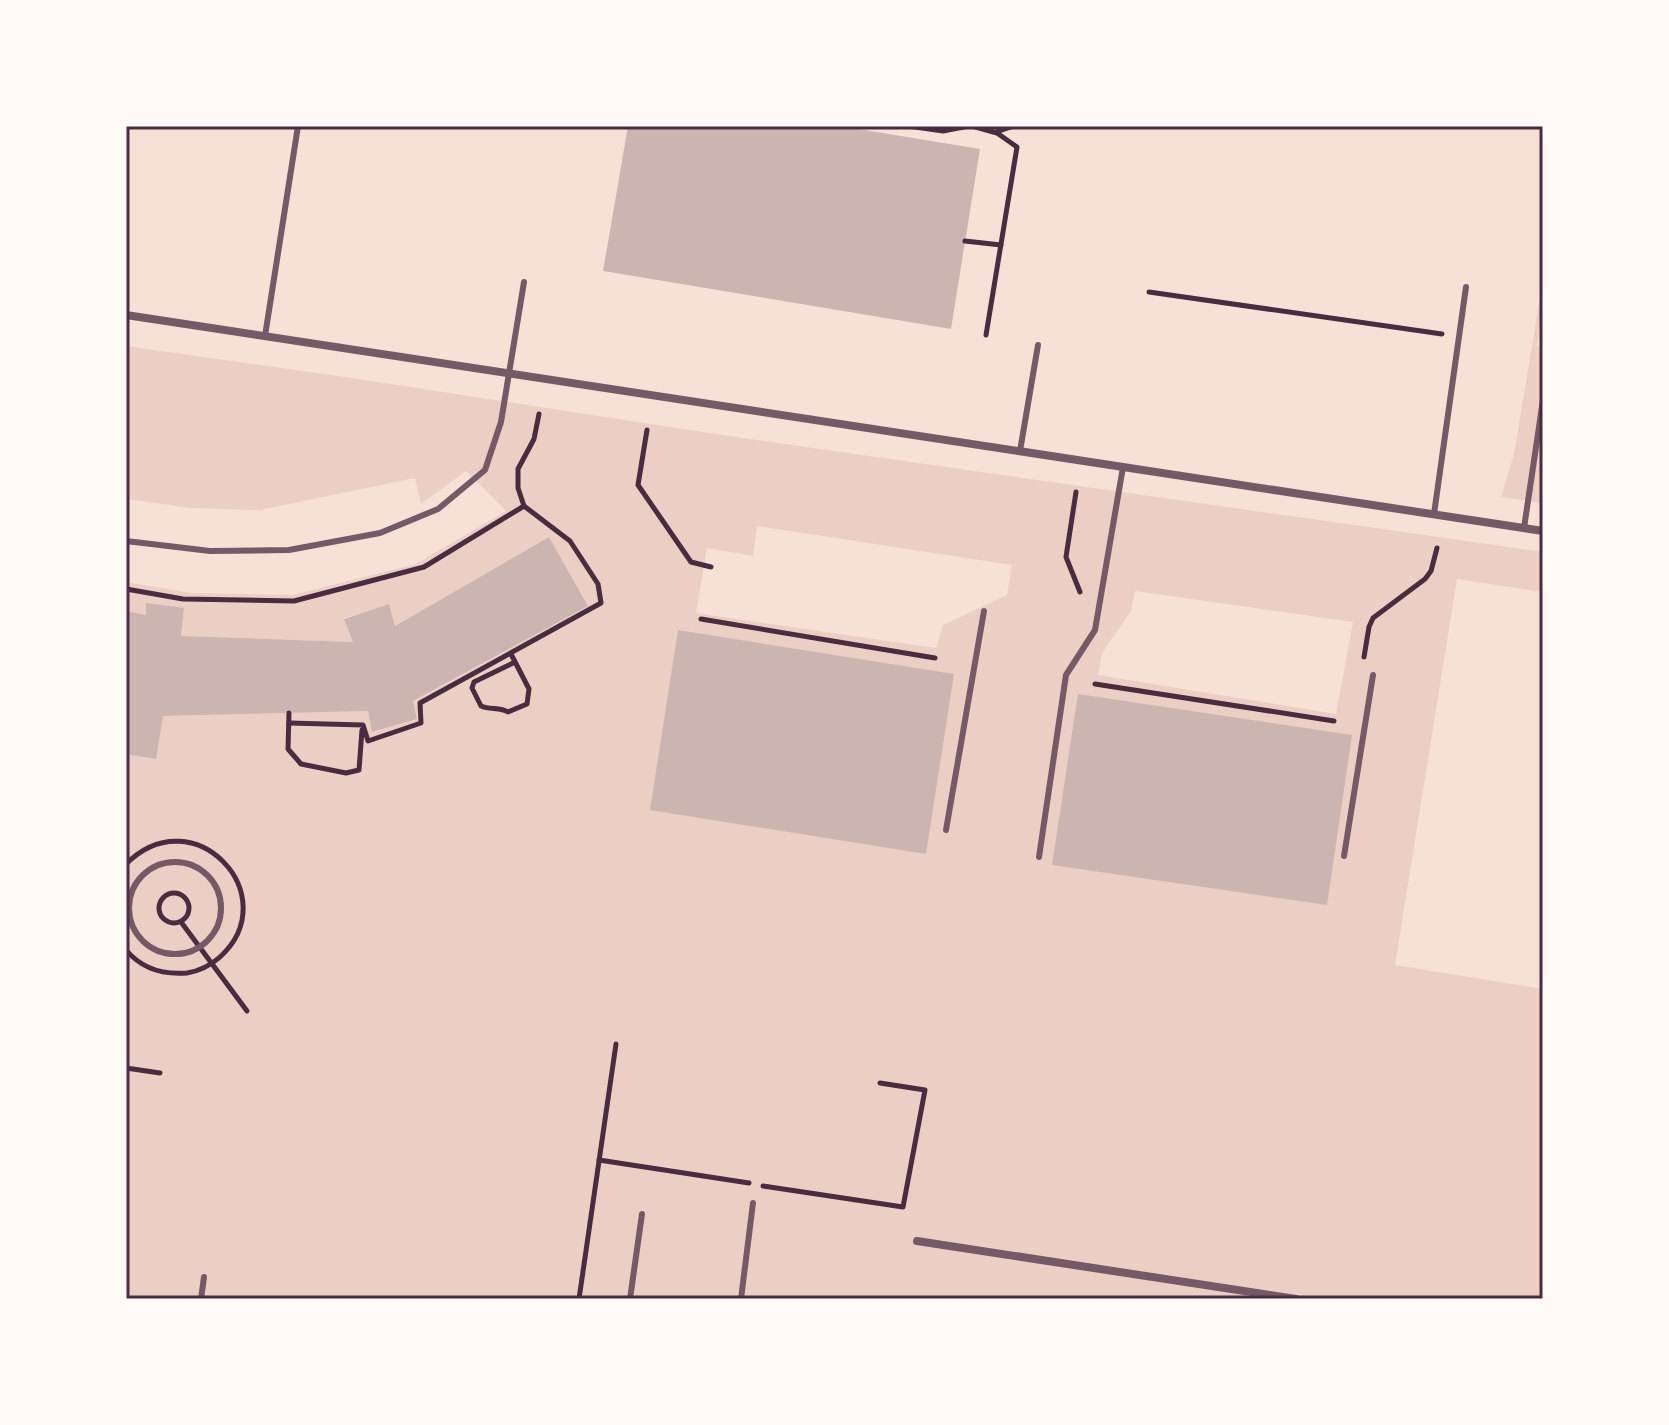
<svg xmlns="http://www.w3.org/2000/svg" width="1669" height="1425" font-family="Commissioner,sans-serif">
<rect width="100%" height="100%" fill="#f7e1d7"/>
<g fill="#ebcfc5" fill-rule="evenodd">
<path d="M 1543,280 L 1543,311 L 1537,345 L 1543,347 L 1543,503 L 1501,497 L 1514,454 Z"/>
<path d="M 126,346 L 352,378 L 722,435 L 1543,552 L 1543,592 L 1457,579 L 1395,965 L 1543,989 L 1543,1299 L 126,1299 L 126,754 L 163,716 L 368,711 L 373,732 L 417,719 L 413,701 L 588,606 L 549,537 L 395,626 L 389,605 L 344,618 L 353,642 L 181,636 L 184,609 L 146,603 L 146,615 L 126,611 L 126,582 L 191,593 L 293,595 L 416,564 L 506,511 L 466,471 L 421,504 L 415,478 L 260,510 L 191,508 L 126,499 ZM 757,526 L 1012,565 L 1007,595 L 943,625 L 936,648 L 696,613 L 707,548 L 753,556 ZM 1135,591 L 1353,622 L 1336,714 L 1098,675 L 1102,653 L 1131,611 Z"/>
</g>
<g fill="#ccb4b1">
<path d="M 628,126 L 840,126 L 980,149 L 951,329 L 603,271 Z"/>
<path d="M 549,537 L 588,606 L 413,701 L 417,719 L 372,732 L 368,711 L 163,716 L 156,759 L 126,754 L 126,611 L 146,615 L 146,603 L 184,608 L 181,636 L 353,642 L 344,619 L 389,604 L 395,626 Z"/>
<path d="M 678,630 L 954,674 L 926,854 L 650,810 Z"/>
<path d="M 1078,694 L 1352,735 L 1327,905 L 1052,865 Z"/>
</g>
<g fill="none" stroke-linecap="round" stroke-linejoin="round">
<g stroke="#4a2c40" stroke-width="5">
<path d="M 908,126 L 943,131 L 969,126"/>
<path d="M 972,126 L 997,133 L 1017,147 L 986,335"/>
<path d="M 996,132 L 1014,126"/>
<path d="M 965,241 L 1001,245"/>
<path d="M 1149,292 L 1442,334"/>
<path d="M 647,430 L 638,485 L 691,562 L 711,567"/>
<path d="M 1076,492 L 1066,557 L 1080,592"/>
<path d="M 126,589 L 183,599 L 294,601 L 424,567 L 524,506"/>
<path d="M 701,619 L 935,658"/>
<path d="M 511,654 L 529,689 L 527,704 L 508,712 C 500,707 490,710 481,706 L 472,688 L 474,682 L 515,662"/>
<path d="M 1364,657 L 1369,627 L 1373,618 L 1425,579 L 1431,571 L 1437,548"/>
<path d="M 1095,684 L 1334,721"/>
<path d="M 289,713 L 288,749 L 301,764 L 346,773 L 359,770 L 362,730"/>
<path d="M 289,723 L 363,725 L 368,741 L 421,723 L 420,703 L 601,603 L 598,584 L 570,541 L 524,506 L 518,488 L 518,469 L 534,439 L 539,414"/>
<path d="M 126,864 C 194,796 287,896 220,957 C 211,965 199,971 187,973 C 163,975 142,969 126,950"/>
<circle cx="174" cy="908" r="15"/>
<path d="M 181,922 L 247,1011"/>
<path d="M 126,1068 L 160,1073"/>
<path d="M 599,1160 L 749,1183"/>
<path d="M 763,1186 L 903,1207 L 925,1090 L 880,1083"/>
<path d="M 579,1299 L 616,1044"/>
</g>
<g stroke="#755966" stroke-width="6">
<path d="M 265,336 L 298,126"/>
<path d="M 1020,451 L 1038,345"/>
<path d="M 1434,514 L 1466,287"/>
<path d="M 1524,528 L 1543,400"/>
<path d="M 126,541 L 210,551 L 289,550 L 380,533 L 438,509 L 485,470 L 501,422 L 524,282"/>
<path d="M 946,830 L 984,611"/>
<path d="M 1344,856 L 1373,675"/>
<path d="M 1039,857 L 1066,675 L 1095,630 L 1123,467"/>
<circle cx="175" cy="908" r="46"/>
<path d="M 201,1299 L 204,1277"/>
<path d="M 630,1299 L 642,1214"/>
<path d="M 741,1299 L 753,1203"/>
</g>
<g stroke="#755966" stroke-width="8">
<path d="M 126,315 L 1543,531"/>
<path d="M 917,1241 L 1296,1299"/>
</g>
</g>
<rect width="1669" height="1425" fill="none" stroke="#fffaf5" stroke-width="256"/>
<rect x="128" y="128" width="1413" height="1169" fill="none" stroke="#4a2c40" stroke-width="3"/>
</svg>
